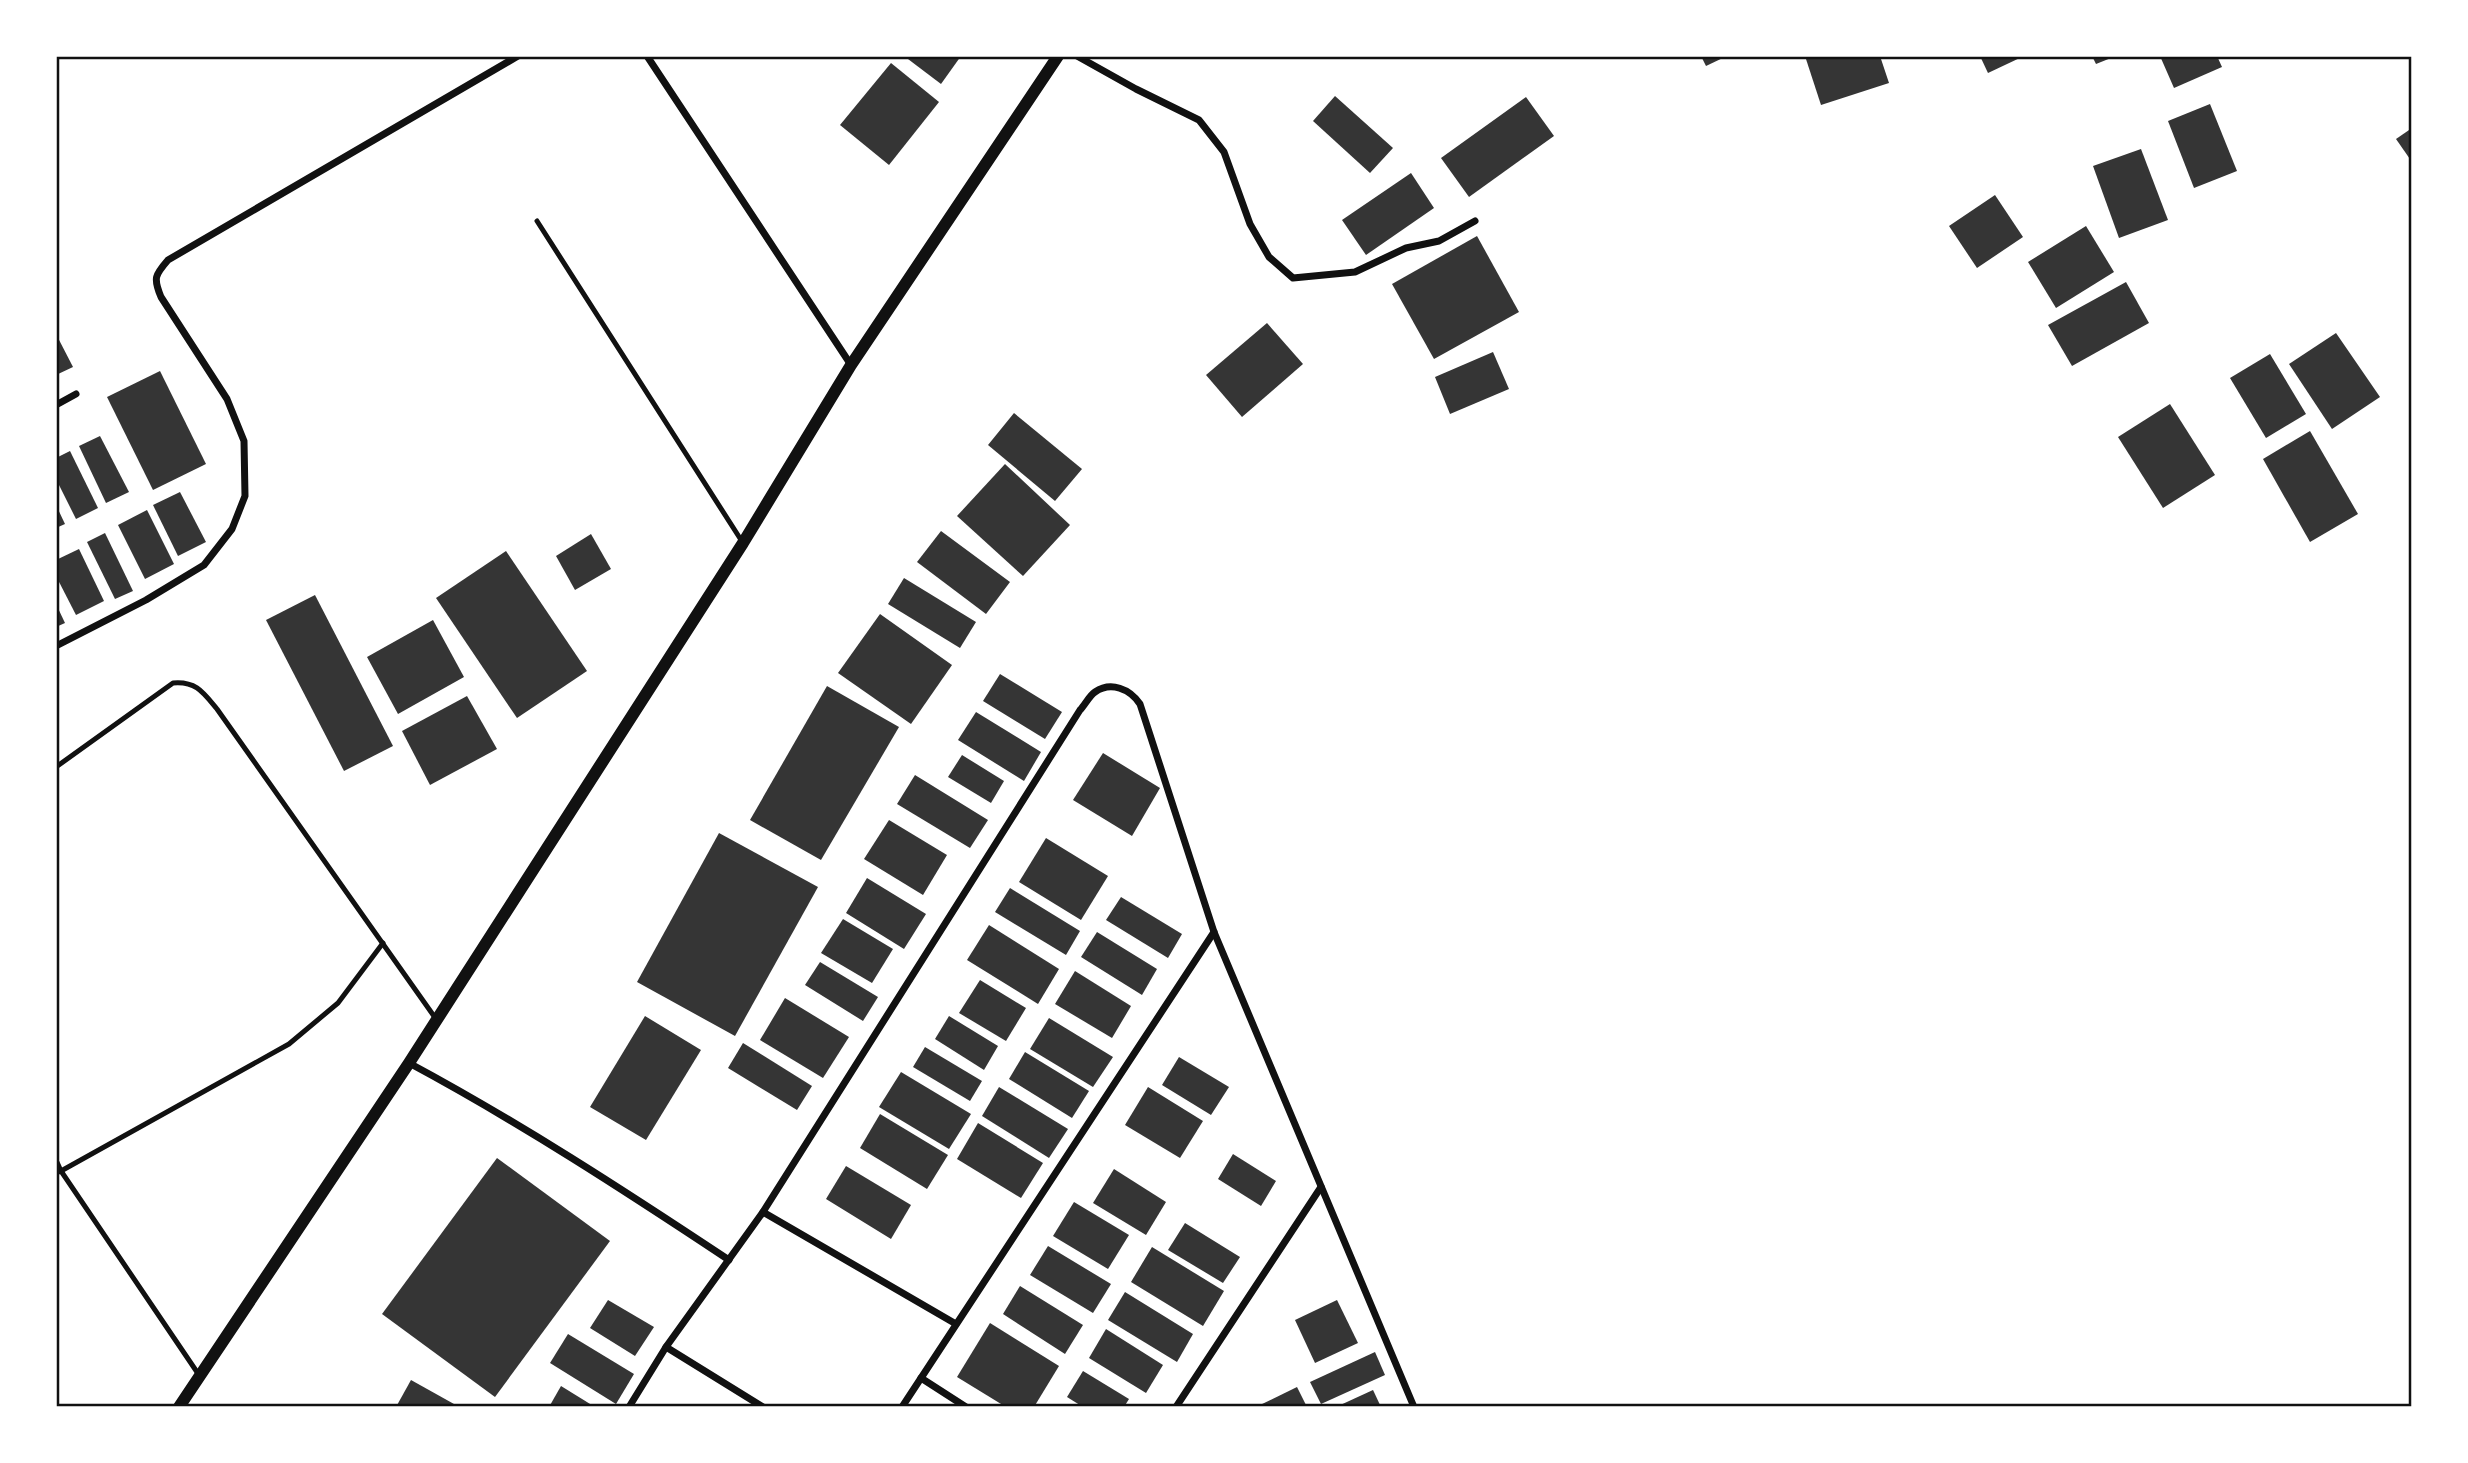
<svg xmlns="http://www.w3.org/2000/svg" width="2468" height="1463" font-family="Montserrat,sans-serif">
<rect width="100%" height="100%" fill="#fff"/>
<g fill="#353535">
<path d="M 904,56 L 961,56 L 941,84 Z"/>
<path d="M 1701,56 L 1727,56 L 1706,66 Z"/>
<path d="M 1805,56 L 1880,56 L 1889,83 L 1821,105 Z"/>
<path d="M 1980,56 L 2024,56 L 1988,73 Z"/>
<path d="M 2092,56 L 2116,56 L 2096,64 Z"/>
<path d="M 2160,56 L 2217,56 L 2222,67 L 2174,88 Z"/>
<path d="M 891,63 L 939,102 L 889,165 L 840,125 Z"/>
<path d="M 1335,96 L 1393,148 L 1370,173 L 1313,121 Z"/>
<path d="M 1526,97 L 1554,136 L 1469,197 L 1441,158 Z"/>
<path d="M 2210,104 L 2237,171 L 2194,188 L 2168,121 Z"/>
<path d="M 2412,128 L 2412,162 L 2396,139 Z"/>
<path d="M 2141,149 L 2168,220 L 2119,238 L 2093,166 Z"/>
<path d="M 1411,173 L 1434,208 L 1366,255 L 1342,220 Z"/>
<path d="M 1995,195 L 2023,237 L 1977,268 L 1949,226 Z"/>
<path d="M 2086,226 L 2114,272 L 2056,308 L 2028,262 Z"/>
<path d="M 1477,236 L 1519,312 L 1434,359 L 1392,284 Z"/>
<path d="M 2126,282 L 2149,323 L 2072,366 L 2048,325 Z"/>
<path d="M 1267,323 L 1303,364 L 1242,417 L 1206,375 Z"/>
<path d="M 2336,333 L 2380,397 L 2332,429 L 2289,364 Z"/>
<path d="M 56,334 L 73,367 L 56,375 Z"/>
<path d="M 1493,352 L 1509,389 L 1450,414 L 1435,377 Z"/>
<path d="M 2270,354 L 2306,414 L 2266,438 L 2230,378 Z"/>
<path d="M 160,371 L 206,464 L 153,490 L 107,397 Z"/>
<path d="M 2170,404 L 2215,475 L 2163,508 L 2118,437 Z"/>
<path d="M 1014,413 L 1082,469 L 1055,501 L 988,445 Z"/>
<path d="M 2310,431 L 2358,514 L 2310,542 L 2263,459 Z"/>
<path d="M 100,436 L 129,492 L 106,503 L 79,446 Z"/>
<path d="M 70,451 L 98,508 L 76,519 L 56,479 L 56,458 Z"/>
<path d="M 1005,464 L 1070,525 L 1023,576 L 957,516 Z"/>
<path d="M 180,492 L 206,542 L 178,556 L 153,505 Z"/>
<path d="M 56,505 L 65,524 L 56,528 Z"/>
<path d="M 147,510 L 174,564 L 145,579 L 118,525 Z"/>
<path d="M 941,531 L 1010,582 L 986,614 L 917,562 Z"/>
<path d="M 105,533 L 133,591 L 115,599 L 87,542 Z"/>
<path d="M 591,534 L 611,569 L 575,590 L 556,556 Z"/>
<path d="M 79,549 L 104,601 L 76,615 L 56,576 L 56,560 Z"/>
<path d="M 506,551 L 587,671 L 517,718 L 436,598 Z"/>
<path d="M 904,578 L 976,622 L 960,648 L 888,604 Z"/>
<path d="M 315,595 L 393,746 L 344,771 L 266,620 Z"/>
<path d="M 56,604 L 65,623 L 56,627 Z"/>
<path d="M 880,614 L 952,665 L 911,724 L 838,673 Z"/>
<path d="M 433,620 L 464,677 L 398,714 L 367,657 Z"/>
<path d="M 1000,674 L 1062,712 L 1045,739 L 983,701 Z"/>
<path d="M 827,686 L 899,727 L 821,860 L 750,820 Z"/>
<path d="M 467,696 L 497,749 L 430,785 L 402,731 Z"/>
<path d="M 976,712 L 1041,752 L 1024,781 L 958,740 Z"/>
<path d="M 1103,753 L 1160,788 L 1132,836 L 1073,800 Z"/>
<path d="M 962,755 L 1004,781 L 991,803 L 948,777 Z"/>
<path d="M 915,775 L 988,820 L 970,848 L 897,804 Z"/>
<path d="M 889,820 L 947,855 L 923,895 L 864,859 Z"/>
<path d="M 719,833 L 818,887 L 735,1036 L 637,982 Z"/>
<path d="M 1046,838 L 1108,876 L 1081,920 L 1019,882 Z"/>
<path d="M 867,878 L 926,914 L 904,949 L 846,913 Z"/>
<path d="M 1010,888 L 1080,931 L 1066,955 L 995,912 Z"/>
<path d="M 1121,897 L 1182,934 L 1168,958 L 1106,920 Z"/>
<path d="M 843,919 L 893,949 L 872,983 L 821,953 Z"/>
<path d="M 989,925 L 1059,969 L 1038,1004 L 967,960 Z"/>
<path d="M 1097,932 L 1157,969 L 1142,995 L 1081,957 Z"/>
<path d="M 820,962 L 878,997 L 863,1021 L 805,985 Z"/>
<path d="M 1075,971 L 1131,1006 L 1112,1038 L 1055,1004 Z"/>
<path d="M 980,980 L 1026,1008 L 1006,1041 L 959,1013 Z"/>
<path d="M 785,998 L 849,1037 L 823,1078 L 760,1040 Z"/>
<path d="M 645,1016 L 701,1050 L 646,1140 L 590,1107 Z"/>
<path d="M 949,1016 L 998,1046 L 984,1070 L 935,1039 Z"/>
<path d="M 1049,1018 L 1113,1057 L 1093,1087 L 1030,1049 Z"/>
<path d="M 743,1043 L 812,1086 L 797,1110 L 728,1068 Z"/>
<path d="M 925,1047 L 982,1081 L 970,1101 L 913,1067 Z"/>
<path d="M 1025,1052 L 1089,1091 L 1072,1118 L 1009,1079 Z"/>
<path d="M 1179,1057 L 1229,1087 L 1211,1115 L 1162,1085 Z"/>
<path d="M 901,1072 L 971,1114 L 949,1149 L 879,1107 Z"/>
<path d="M 999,1087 L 1068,1129 L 1049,1158 L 982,1116 Z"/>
<path d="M 1148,1087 L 1203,1121 L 1180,1158 L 1125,1125 Z"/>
<path d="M 880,1114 L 948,1155 L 927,1189 L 860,1148 Z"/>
<path d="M 978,1123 L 1043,1163 L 1021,1198 L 957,1159 Z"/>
<path d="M 1233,1154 L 1276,1181 L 1261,1206 L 1218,1179 Z"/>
<path d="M 497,1158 L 610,1241 L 495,1397 L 382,1314 Z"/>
<path d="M 846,1166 L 911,1205 L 891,1239 L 826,1199 Z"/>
<path d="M 1114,1169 L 1166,1202 L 1146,1235 L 1093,1203 Z"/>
<path d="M 1074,1202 L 1129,1235 L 1108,1269 L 1053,1236 Z"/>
<path d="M 1185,1223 L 1240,1257 L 1223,1283 L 1168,1250 Z"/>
<path d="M 1048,1246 L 1111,1284 L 1093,1313 L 1030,1275 Z"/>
<path d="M 1152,1247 L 1224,1291 L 1203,1326 L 1131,1282 Z"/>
<path d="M 1020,1286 L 1083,1325 L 1065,1354 L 1003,1314 Z"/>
<path d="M 1125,1292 L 1193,1334 L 1177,1362 L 1108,1320 Z"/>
<path d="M 608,1300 L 654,1327 L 635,1356 L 590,1328 Z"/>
<path d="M 1337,1300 L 1358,1343 L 1315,1363 L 1295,1320 Z"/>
<path d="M 990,1323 L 1059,1366 L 1034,1407 L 1006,1407 L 957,1377 Z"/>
<path d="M 1106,1329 L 1163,1365 L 1146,1393 L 1089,1358 Z"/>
<path d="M 568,1334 L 634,1374 L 616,1404 L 550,1363 Z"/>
<path d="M 1375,1352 L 1385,1375 L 1321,1404 L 1310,1382 Z"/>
<path d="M 1083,1371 L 1129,1399 L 1124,1407 L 1083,1407 L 1067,1397 Z"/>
<path d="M 411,1380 L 454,1404 L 452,1407 L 396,1407 Z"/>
<path d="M 561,1386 L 595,1407 L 549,1407 Z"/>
<path d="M 1297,1387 L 1307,1407 L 1261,1407 L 1260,1405 Z"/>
<path d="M 1373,1390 L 1381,1407 L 1336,1407 Z"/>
</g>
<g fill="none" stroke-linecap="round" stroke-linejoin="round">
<g stroke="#111" stroke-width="5">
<path d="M 537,221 L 743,543"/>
<path d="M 56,767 L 173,683 C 196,681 203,692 217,709 L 436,1019"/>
<path d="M 56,1160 L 61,1171 L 289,1044 L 338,1003 L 383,943"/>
<path d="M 56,1173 L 61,1171 L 199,1375"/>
</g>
<g stroke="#111" stroke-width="7">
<path d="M 647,56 L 851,365"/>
<path d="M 1077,56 L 1136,89 L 1199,120 L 1224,152 L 1250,224 L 1269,257 L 1293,278 L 1355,272 L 1406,248 L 1439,241 L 1475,221"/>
<path d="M 56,405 L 76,394"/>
<path d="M 56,646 L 146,600 L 204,565 L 232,529 L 245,496 L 244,441 L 227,399 L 161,297 C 153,278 155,275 168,260 L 518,56"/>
<path d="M 409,1063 C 519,1122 625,1191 729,1260"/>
<path d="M 763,1212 L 956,1324"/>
<path d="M 666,1347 L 763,1407"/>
<path d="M 921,1378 L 966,1407"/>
<path d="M 629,1407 L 666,1347 L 763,1212 L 1080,710 C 1085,705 1089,696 1095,692 C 1111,681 1130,689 1140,704 L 1214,932 L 1414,1407"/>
<path d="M 902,1407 L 1214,932"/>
<path d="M 1176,1407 L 1321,1187"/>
</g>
<path stroke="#111" stroke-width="12" d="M 179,1407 L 409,1063 L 743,543 L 851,365 L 1058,56"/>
</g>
<rect width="2468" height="1463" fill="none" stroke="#ffffff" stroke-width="116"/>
<rect x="58" y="58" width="2352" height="1347" fill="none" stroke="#111" stroke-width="2.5"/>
</svg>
